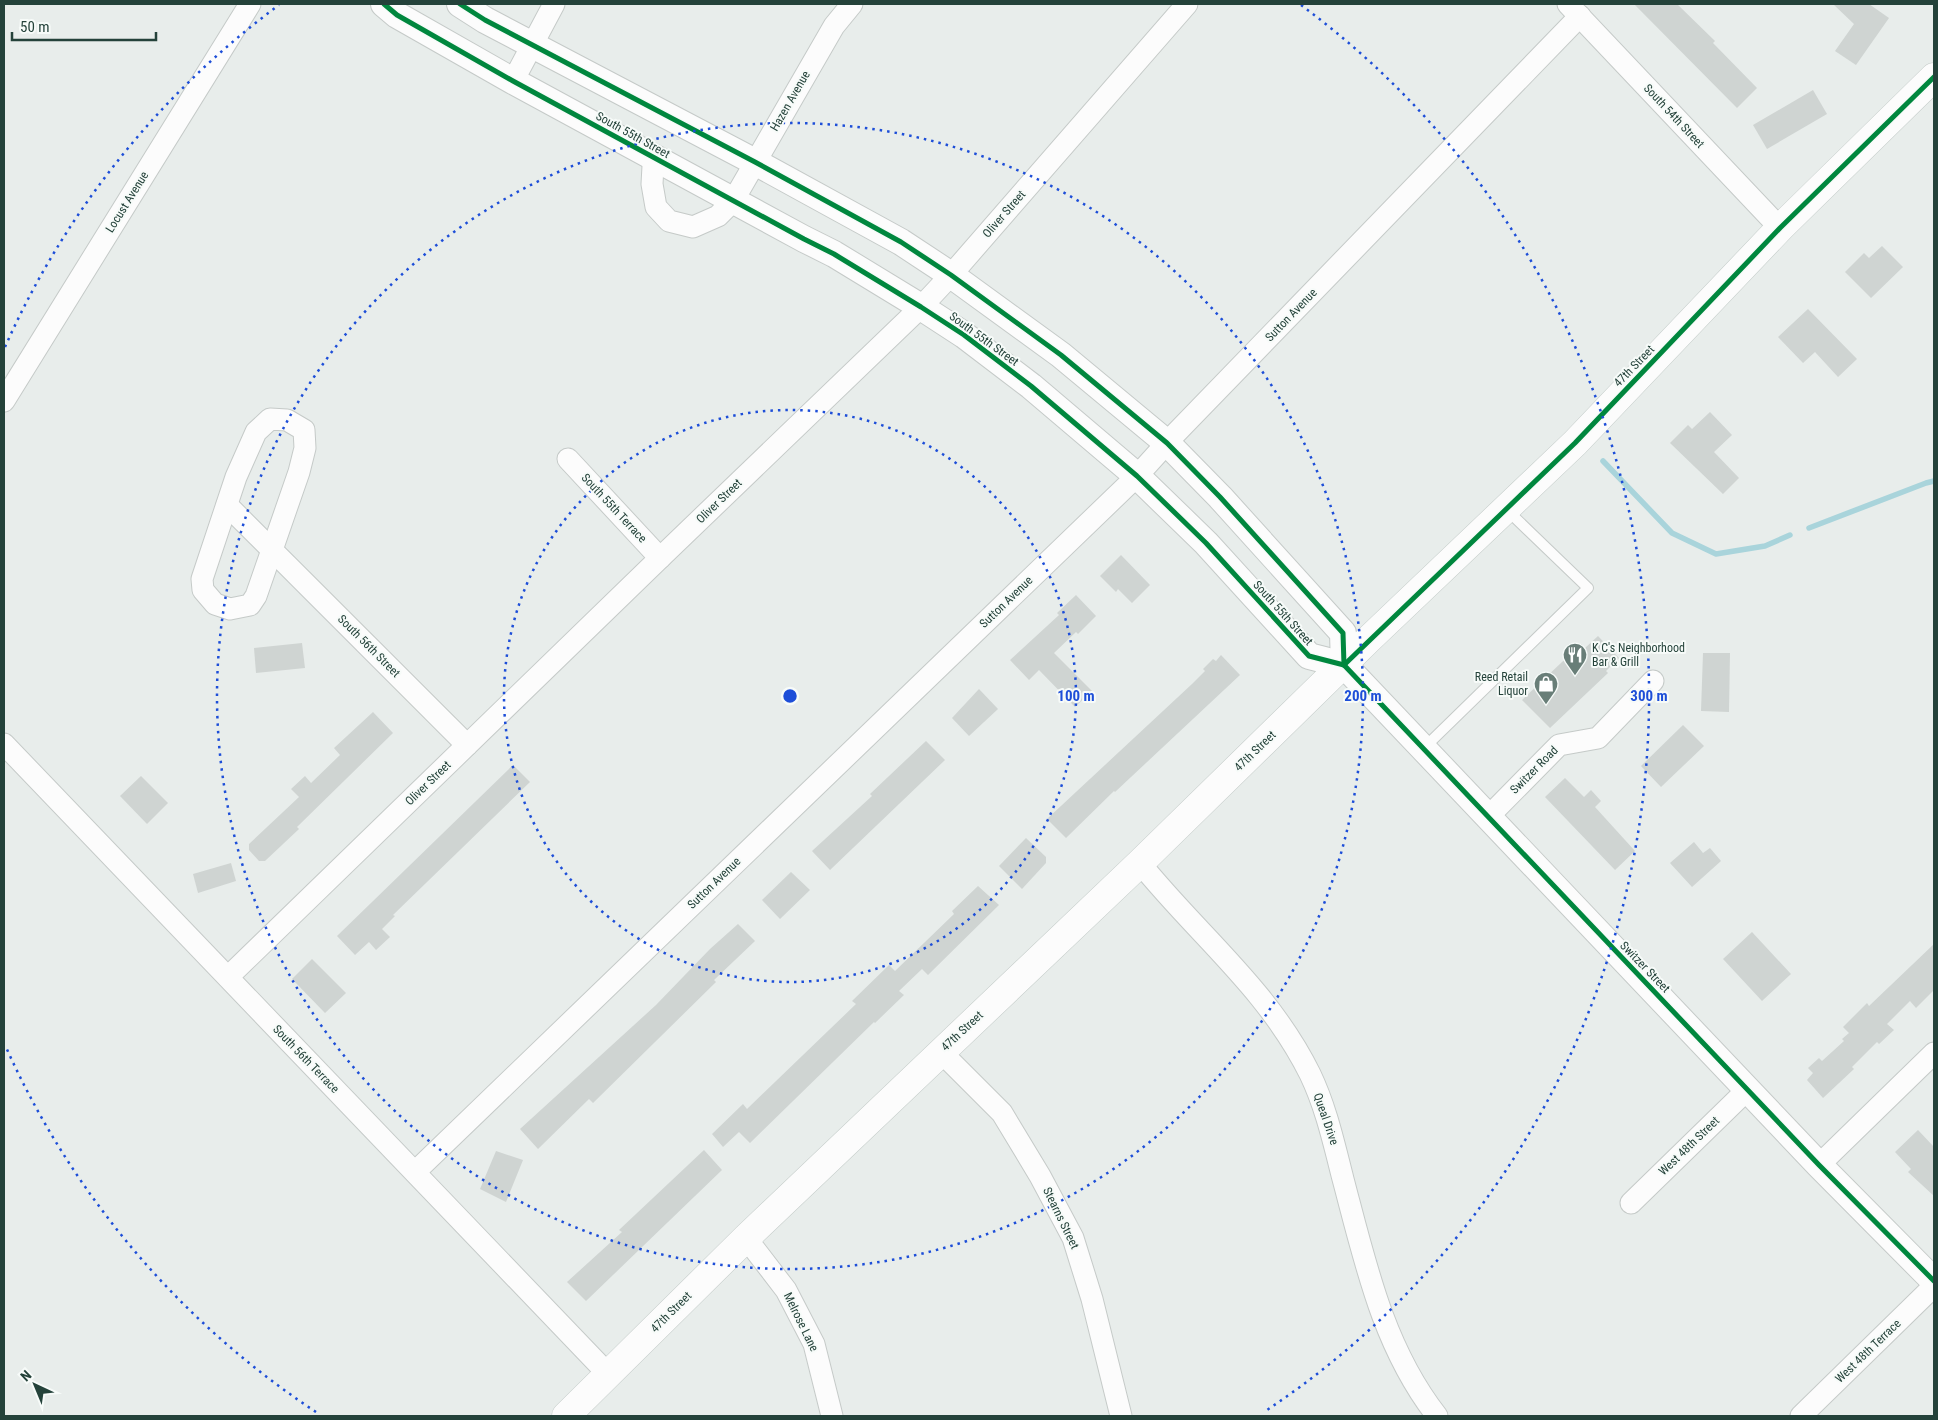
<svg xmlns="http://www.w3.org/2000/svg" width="1938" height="1420" font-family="'Roboto Condensed',sans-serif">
<rect width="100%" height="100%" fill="#e8edeb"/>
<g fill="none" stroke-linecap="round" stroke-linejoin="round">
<g stroke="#a9d4db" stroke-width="5.5">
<path d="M 1603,461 L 1672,533 L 1716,554 L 1765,546 L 1790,535"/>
<path d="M 1809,528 L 1926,483 L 1934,481"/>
</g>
</g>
<g fill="#cfd4d2">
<path d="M 1634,4 L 1677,4 L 1715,41 L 1713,43 L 1757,88 L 1737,108 Z"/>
<path d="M 1833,4 L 1869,4 L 1889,18 L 1856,65 L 1835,51 L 1854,24 Z"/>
<path d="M 1813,90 L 1827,114 L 1767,149 L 1753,125 Z"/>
<path d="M 1882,246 L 1903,267 L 1871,298 L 1845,272 L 1864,253 L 1869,258 Z"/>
<path d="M 1808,309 L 1857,359 L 1838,377 L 1815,352 L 1803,363 L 1778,337 Z"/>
<path d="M 1710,412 L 1732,435 L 1714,452 L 1739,478 L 1723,494 L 1670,443 L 1688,425 L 1692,429 Z"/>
<path d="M 1121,555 L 1150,585 L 1132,603 L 1118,589 L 1116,592 L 1100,576 Z"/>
<path d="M 1076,595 L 1096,616 L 1078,634 L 1076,632 L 1054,653 L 1092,691 L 1075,707 L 1039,670 L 1029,680 L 1010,660 L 1059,615 L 1057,613 Z"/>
<path d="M 1598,636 L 1619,658 L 1606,671 L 1608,673 L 1550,728 L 1522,700 L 1581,644 L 1585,648 Z"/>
<path d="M 302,643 L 305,668 L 256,673 L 254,648 Z"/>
<path d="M 1703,653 L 1730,653 L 1729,712 L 1701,711 Z"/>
<path d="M 1221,655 L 1240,675 L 1115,792 L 1114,791 L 1066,838 L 1047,819 L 1192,684 L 1205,671 L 1203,669 L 1213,659 L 1216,661 Z"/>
<path d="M 979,689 L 998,709 L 969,736 L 952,718 Z"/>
<path d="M 373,712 L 393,733 L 297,827 L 299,829 L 265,861 L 259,861 L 249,850 L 249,844 L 299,797 L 291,789 L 305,776 L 311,783 L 340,755 L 334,748 Z"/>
<path d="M 1683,725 L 1704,746 L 1661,787 L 1641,766 Z"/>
<path d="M 926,741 L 945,760 L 830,870 L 812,851 L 872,796 L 870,794 Z"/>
<path d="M 513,765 L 530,782 L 393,915 L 395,916 L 382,929 L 390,937 L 376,950 L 369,942 L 355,955 L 337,936 Z"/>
<path d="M 141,776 L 168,803 L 147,824 L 120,796 Z"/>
<path d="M 1565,778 L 1584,797 L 1591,790 L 1601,801 L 1595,807 L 1635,851 L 1615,870 L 1545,797 Z"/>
<path d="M 1026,838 L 1046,857 L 1046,863 L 1022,889 L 999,866 Z"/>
<path d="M 1694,842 L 1703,853 L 1710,848 L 1721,861 L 1692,887 L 1670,863 Z"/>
<path d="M 231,863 L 236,881 L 198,893 L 193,874 Z"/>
<path d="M 791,872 L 810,890 L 780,919 L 762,900 Z"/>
<path d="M 978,886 L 999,905 L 928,975 L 922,969 L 899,991 L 904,995 L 875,1023 L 874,1022 L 750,1143 L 739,1132 L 723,1147 L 712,1134 L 743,1104 L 747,1109 L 856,1004 L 852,1001 L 889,965 L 895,971 L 954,914 L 952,911 Z"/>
<path d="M 738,924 L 755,941 L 714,980 L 716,982 L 593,1103 L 589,1099 L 538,1149 L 520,1129 L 656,1005 L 710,949 Z"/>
<path d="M 1752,932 L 1791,974 L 1762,1001 L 1723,959 Z"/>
<path d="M 1934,944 L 1934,990 L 1916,1008 L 1910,1001 L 1887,1024 L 1894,1030 L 1879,1044 L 1877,1042 L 1852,1067 L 1854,1069 L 1823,1098 L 1807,1080 L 1813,1073 L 1808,1068 L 1819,1058 L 1822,1061 L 1844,1041 L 1842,1039 L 1849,1033 L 1843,1027 L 1867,1003 L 1869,1006 Z"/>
<path d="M 312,959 L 346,993 L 325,1013 L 292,979 Z"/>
<path d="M 1918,1130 L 1934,1147 L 1934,1196 L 1908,1172 L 1911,1169 L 1895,1152 Z"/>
<path d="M 704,1150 L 722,1170 L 586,1301 L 567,1282 L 622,1232 L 619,1230 Z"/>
<path d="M 496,1151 L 523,1160 L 506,1202 L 480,1189 Z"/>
</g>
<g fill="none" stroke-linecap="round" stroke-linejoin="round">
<defs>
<path id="service" d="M 1425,747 L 1588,588 L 1507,510"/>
<g id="minor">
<path d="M 1568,4 L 1780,228"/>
<path d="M 513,81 L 554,4"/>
<path d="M 656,160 L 653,166 L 652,184 L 656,207 L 669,221 L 693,227 L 718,216 L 733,201 L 834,26 L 852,4"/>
<path d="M 4,401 L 250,4"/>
<path d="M 270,419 L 287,420 L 304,430 L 305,448 L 299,472 L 256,596 L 250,605 L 230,609 L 215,604 L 203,590 L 202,579 L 236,477 L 256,432 Z"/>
<path d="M 568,459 L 660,558"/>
<path d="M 227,505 L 467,745"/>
<path d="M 4,744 L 608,1374"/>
<path d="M 1489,816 L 1559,745 L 1598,738 L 1653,681"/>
<path d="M 1140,863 C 1198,935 1268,989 1310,1074 C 1326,1107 1334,1144 1343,1179 C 1365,1262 1383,1347 1437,1416"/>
<path d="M 228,977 L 660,558 L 921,307 L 951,275 L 1187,4"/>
<path d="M 940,1051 L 1002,1113 L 1040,1176 L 1073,1238 L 1092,1299 L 1121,1416"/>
<path d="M 1819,1165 L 1934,1053"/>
<path d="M 415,1172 L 1137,476 L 1176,433 L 1580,16"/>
<path d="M 1631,1203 L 1748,1089"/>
<path d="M 746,1238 L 786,1290 L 814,1344 L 832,1416"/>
<path d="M 1801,1416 L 1934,1286"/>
</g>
<g id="tertiary">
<path d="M 384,4 L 397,15 L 513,81 L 804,239 L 834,254 L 921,307 L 964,335 L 1031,386 L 1137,476 L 1206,543 L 1309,656 L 1344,665"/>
<path d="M 460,4 L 485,20 L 755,162 L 901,242 L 951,275 L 1061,355 L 1167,443 L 1220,497 L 1343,633 L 1344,665"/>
<path d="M 1344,665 L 1819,1165 L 1934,1281"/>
</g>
<path id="secondary" d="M 566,1416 L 746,1238 L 1140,863 L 1368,640 L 1575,443 L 1780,228 L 1934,77"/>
</defs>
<use href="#service" stroke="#c5cac8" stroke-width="12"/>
<use href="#minor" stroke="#c5cac8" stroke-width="23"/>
<use href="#tertiary" stroke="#c5cac8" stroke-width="28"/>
<use href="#secondary" stroke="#c3cbc8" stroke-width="29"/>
<use href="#service" stroke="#fcfcfc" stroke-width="10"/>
<use href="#minor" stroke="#fcfcfc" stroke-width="21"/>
<use href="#tertiary" stroke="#fcfcfc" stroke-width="26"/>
<use href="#secondary" stroke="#fcfcfc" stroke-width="28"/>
<defs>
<g id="cycleway">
<path d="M 384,4 L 397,15 L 513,81 L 804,239 L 834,254 L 921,307 L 964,335 L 1031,386 L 1137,476 L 1206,543 L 1309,656 L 1344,665"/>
<path d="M 460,4 L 485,20 L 755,162 L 901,242 L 951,275 L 1061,355 L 1167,443 L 1220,497 L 1343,633 L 1344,665"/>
<path d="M 1344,665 L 1819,1165 L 1934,1281"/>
<path d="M 1344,665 L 1575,443 L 1780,228 L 1934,77"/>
</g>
</defs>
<use href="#cycleway" stroke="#f7fbf9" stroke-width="8"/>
<use href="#cycleway" stroke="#00873e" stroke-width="5"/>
</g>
<g fill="none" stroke="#1d4ed8" stroke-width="2.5" stroke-dasharray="2.5 5">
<circle cx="790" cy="696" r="286"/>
<circle cx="790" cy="696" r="573"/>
<path d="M316 1412A859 859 0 0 1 5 1045M5 347A859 859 0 0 1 279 5M1301 5A859 859 0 0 1 1264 1412"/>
</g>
<defs>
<symbol id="restaurant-pin" viewBox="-11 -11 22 30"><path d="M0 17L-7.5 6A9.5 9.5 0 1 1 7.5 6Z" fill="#697e78" stroke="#f7fbf9"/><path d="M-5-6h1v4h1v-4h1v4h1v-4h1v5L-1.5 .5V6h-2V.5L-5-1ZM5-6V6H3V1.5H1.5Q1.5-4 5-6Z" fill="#fff"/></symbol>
<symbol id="shop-pin" viewBox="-11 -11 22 30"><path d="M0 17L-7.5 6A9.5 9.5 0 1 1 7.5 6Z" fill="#697e78" stroke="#f7fbf9"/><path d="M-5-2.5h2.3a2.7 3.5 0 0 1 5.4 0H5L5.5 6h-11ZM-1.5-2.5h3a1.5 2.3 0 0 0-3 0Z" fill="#fff"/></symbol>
</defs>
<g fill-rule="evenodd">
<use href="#restaurant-pin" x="1561" y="641" width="28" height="38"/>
<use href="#shop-pin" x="1532" y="670" width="28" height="38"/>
</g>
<g text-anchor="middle" stroke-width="4" stroke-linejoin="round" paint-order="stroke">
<g font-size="12" fill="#24423a" stroke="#f7fbf9">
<text transform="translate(790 101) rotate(-60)" y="4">Hazen Avenue</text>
<text transform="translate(1674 116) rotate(47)" y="4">South 54th Street</text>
<text transform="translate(633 135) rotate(29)" y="4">South 55th Street</text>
<text transform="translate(127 202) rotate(-58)" y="4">Locust Avenue</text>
<text transform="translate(1004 214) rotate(-49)" y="4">Oliver Street</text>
<text transform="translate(1291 315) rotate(-46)" y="4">Sutton Avenue</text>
<text transform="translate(984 339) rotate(36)" y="4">South 55th Street</text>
<text transform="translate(1634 366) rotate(-46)" y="4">47th Street</text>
<text transform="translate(719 501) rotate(-44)" y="4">Oliver Street</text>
<text transform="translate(614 508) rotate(47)" y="4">South 55th Terrace</text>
<text transform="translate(1006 602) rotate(-44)" y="4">Sutton Avenue</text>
<text transform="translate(1283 613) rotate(48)" y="4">South 55th Street</text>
<text transform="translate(369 646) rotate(45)" y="4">South 56th Street</text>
<text transform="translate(1255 751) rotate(-44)" y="4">47th Street</text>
<text transform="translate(1534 770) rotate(-45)" y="4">Switzer Road</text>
<text transform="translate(428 783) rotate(-44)" y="4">Oliver Street</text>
<text transform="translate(714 883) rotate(-44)" y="4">Sutton Avenue</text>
<text transform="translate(1645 967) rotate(46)" y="4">Switzer Street</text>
<text transform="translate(962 1031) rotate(-43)" y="4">47th Street</text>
<text transform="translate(306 1059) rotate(46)" y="4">South 56th Terrace</text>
<text transform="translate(1326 1119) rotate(71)" y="4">Queal Drive</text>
<text transform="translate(1689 1146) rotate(-44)" y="4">West 48th Street</text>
<text transform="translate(1061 1218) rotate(64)" y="4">Stearns Street</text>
<text transform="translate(671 1312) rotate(-45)" y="4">47th Street</text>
<text transform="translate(801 1322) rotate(64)" y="4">Melrose Lane</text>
<text transform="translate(1868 1351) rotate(-44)" y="4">West 48th Terrace</text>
</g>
<g font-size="12" fill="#24423a" stroke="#f7fbf9" text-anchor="start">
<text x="1592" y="652">K C's Neighborhood<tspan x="1592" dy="14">Bar &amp; Grill</tspan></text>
<text x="1528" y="681" text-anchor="end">Reed Retail<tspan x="1528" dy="14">Liquor</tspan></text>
</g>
</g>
<circle cx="790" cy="696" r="8" fill="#1d4ed8" stroke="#f7fbf9" stroke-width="2.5"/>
<g font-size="15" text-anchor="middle" font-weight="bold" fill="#1d4ed8" stroke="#f7fbf9" stroke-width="4" stroke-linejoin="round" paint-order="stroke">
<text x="1076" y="701">100 m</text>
<text x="1363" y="701">200 m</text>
<text x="1649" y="701">300 m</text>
</g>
<rect width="1938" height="1420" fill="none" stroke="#24423a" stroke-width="10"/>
<g transform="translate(35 1385) rotate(316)" stroke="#f7fbf9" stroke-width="4" paint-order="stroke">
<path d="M0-4L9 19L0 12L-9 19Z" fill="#24423a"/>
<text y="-8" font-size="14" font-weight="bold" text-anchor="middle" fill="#24423a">N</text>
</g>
<path d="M12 32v8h144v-8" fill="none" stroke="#24423a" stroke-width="2.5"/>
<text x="20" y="32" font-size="15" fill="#24423a" stroke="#f7fbf9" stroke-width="4" paint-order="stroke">50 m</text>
</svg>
